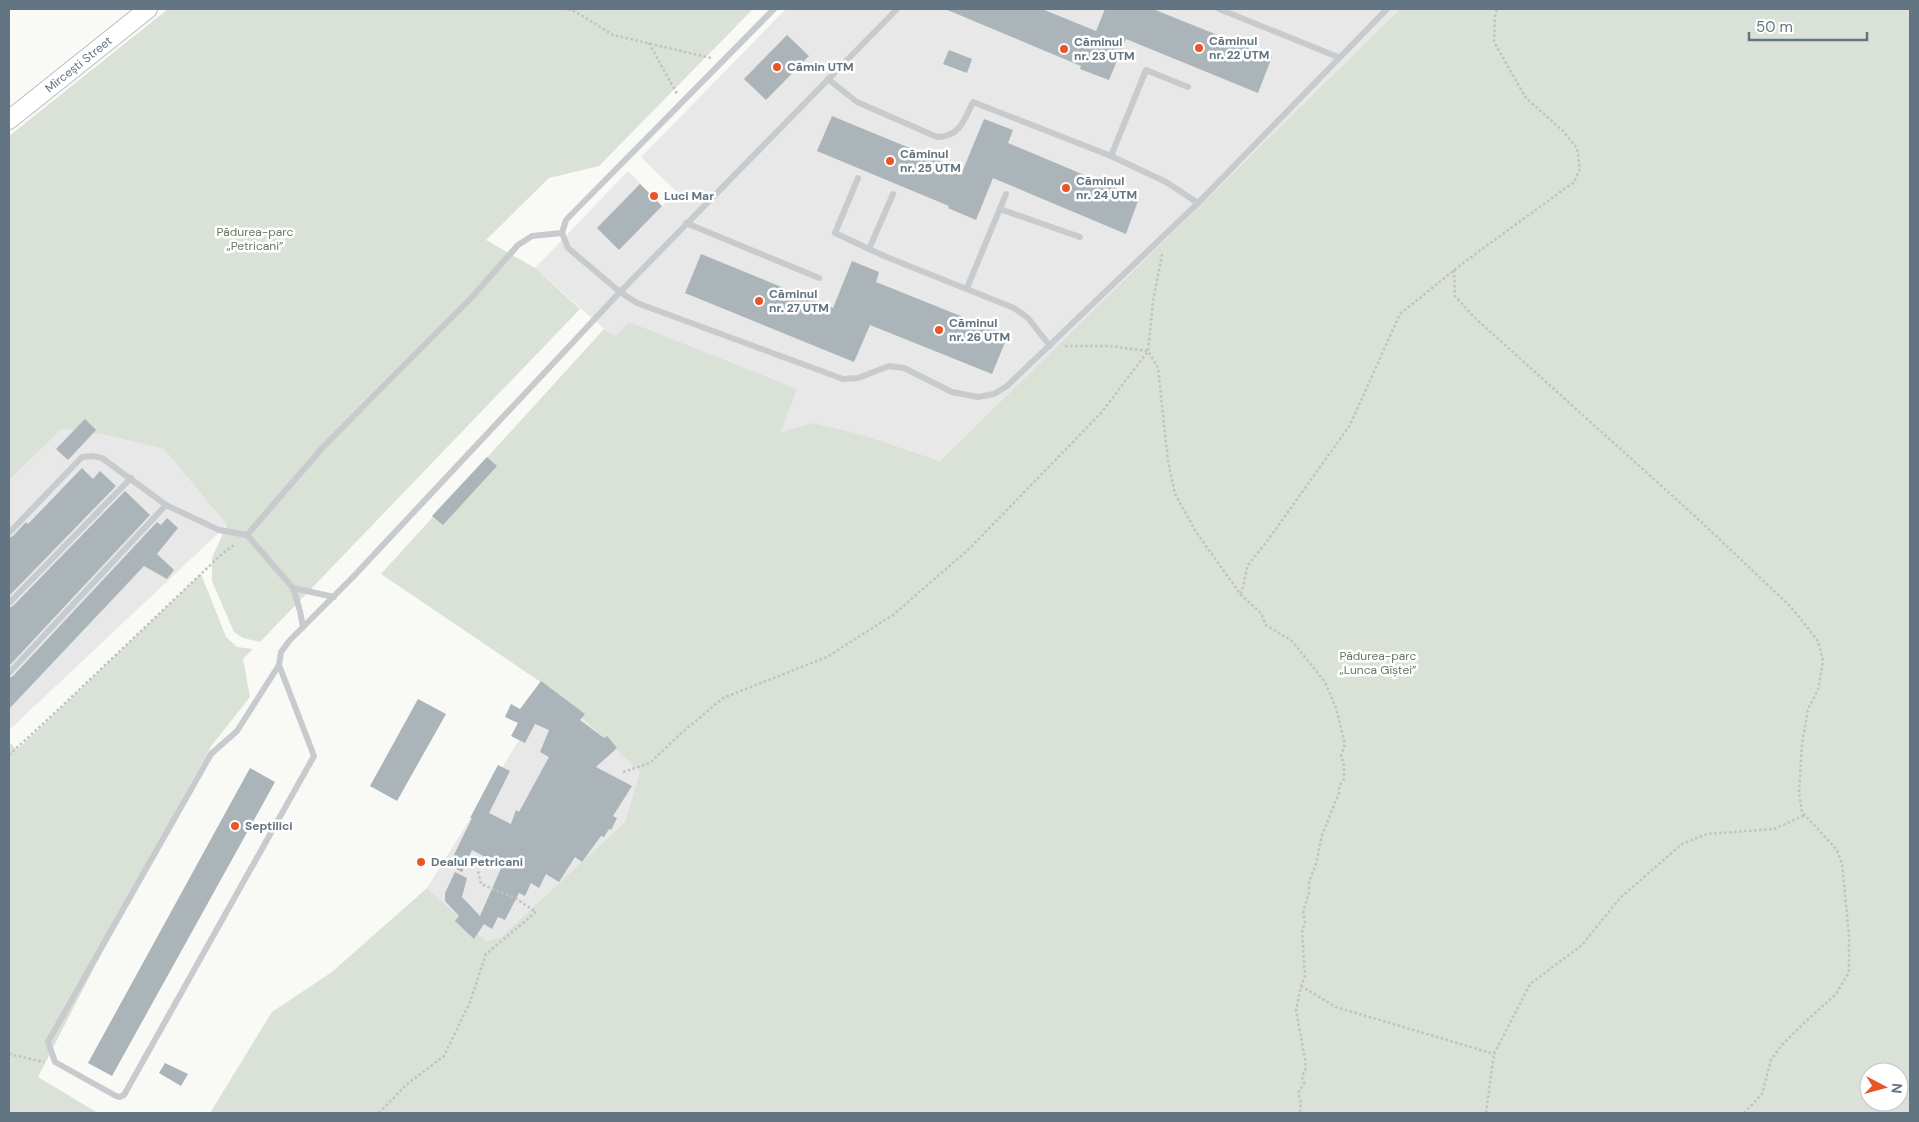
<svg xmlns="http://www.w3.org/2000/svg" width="1919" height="1122" font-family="'DM Sans',sans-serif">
<rect width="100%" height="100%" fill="#f9f9f6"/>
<g fill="#e7e8e7">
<path d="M 786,9 L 1400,9 L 940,461 L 866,436 L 781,432 L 797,389 L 616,336 L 604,329 L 535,268 L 628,171 L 662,206 L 677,192 L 641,157 Z"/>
<path d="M 62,429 L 105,435 L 164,449 L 227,525 L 9,730 L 9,480 Z"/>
<path d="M 551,689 L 640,772 L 625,822 L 501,937 L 486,941 L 427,888 Z"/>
</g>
<g fill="#dae1d7" fill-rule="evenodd">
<path d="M 168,9 L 753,9 L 599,166 L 549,178 L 486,240 L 535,268 L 580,309 L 260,642 L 243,638 L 234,632 L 212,581 L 212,558 L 227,525 L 164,449 L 105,435 L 62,429 L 9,480 L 9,136 Z"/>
<path d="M 1400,9 L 1910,9 L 1910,1113 L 210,1113 L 272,1012 L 332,972 L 427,888 L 486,941 L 501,937 L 625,822 L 640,772 L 551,689 L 381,574 L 604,329 L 616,336 L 629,322 L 797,389 L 781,432 L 813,423 L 866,436 L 940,461 ZM 1869,1072 L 1899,1072 L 1899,1102 L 1869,1102 Z"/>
<path d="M 201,574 L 226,637 L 237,647 L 253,649 L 243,659 L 250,697 L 212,745 L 161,837 L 38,1077 L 98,1113 L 9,1113 L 9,742 L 17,750 Z"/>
</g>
<g fill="#abb4b9">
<path d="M 945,9 L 1042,9 L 1096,31 L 1105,9 L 1153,9 L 1272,57 L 1258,93 L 1126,39 L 1109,80 L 1080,69 L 1081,66 Z"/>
<path d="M 787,35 L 809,56 L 766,100 L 744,79 Z"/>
<path d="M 949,50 L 972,59 L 967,73 L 943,64 Z"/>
<path d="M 832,116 L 963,170 L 984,119 L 1013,130 L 1008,143 L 1139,198 L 1126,234 L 993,178 L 976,220 L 948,208 L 949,206 L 817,151 Z"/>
<path d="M 640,184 L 662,206 L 619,250 L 597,228 Z"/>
<path d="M 701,254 L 833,308 L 852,261 L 879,272 L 876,282 L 1008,335 L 992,374 L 870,325 L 854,362 L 685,293 Z"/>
<path d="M 85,419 L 96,430 L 68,460 L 56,449 Z"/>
<path d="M 487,457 L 497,466 L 443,525 L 432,516 Z"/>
<path d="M 82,468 L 93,479 L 100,471 L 116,486 L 9,596 L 9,538 L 13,536 L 26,522 L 28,524 Z"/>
<path d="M 125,491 L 150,515 L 9,666 L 9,608 L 13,606 Z"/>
<path d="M 167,518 L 178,528 L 157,554 L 174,570 L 167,579 L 144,566 L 9,709 L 9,678 L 13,676 L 157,522 L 161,525 Z"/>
<path d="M 541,681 L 585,714 L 580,720 L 604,738 L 607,736 L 617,748 L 596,767 L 632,786 L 613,816 L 617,818 L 611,830 L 609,829 L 604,837 L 601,836 L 582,862 L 575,857 L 559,882 L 546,874 L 539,888 L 531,883 L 525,896 L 519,893 L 505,920 L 498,917 L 492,929 L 484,924 L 474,939 L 455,921 L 459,916 L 445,901 L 445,893 L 455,872 L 467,878 L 462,897 L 480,916 L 502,866 L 472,850 L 462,872 L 449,865 L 472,818 L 470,818 L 498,765 L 510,771 L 489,813 L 511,824 L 516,810 L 519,812 L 549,757 L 540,752 L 549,730 L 535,724 L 525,743 L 511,736 L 518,723 L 505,717 L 511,704 L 520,709 Z"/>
<path d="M 418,699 L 446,714 L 397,801 L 370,786 Z"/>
<path d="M 250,768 L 275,782 L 112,1076 L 88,1063 Z"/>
<path d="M 165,1063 L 188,1074 L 181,1086 L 159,1073 Z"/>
</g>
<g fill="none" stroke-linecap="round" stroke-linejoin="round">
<defs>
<g id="secondary">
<path id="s1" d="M 9,120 L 148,9"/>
</g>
</defs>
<use href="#secondary" stroke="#b9bec3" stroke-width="20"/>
<g stroke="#c0c3c5" stroke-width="2.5" stroke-dasharray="2.5 2.5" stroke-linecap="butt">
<path d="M 568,9 L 576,12 L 613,35 L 711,58"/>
<path d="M 649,43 L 677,94"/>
<path d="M 1162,254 L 1153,301 L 1148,351 L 1158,368 L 1168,461 L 1175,494 L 1196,532 L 1241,595 L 1261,613 L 1266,625 L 1292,641 L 1325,682 L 1336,708 L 1345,744 L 1341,756 L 1344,765 L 1344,779 L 1339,786 L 1339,793 L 1322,835 L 1316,864 L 1309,882 L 1309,892 L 1303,913 L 1305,922 L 1302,932 L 1305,976 L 1301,986 L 1296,1010 L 1305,1059 L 1306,1067 L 1302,1077 L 1304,1083 L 1298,1093 L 1301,1102 L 1300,1113"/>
<path d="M 1454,270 L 1455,296 L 1474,317 L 1697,518 L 1791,607 L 1818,641 L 1823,661 L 1818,690 L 1808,709 L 1802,744 L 1799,792 L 1802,812 L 1837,850 L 1842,864 L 1849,935 L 1849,972 L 1836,994 L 1804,1023 L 1781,1046 L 1771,1060 L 1762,1094 L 1744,1113"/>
<path d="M 1241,594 L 1248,565 L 1268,540 L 1350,425 L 1400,314 L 1463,263 L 1574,182 L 1580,169 L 1577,148 L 1563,131 L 1526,98 L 1494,42 L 1495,16 L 1497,9"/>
<path d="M 9,755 L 60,708 L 223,553 L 234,545"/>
<path d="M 623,772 L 650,763 L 679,735 L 723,698 L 827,657 L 893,615 L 970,548 L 1102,412 L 1148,351 L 1109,346 L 1064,346"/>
<path d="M 1301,986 L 1336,1007 L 1494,1054"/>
<path d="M 9,1054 L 44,1062"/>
<path d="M 379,1113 L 406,1085 L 444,1056 L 470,1002 L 486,954 L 536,912 L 515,898 L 481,884 L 478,871"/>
<path d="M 1486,1113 L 1494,1054 L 1530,984 L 1582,945 L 1620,898 L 1682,844 L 1707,834 L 1774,829 L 1805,815"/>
</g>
<g stroke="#c7cbce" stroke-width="6">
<path d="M 774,9 L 566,220 L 562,233 L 568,248 L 620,292 L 637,303 L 843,379 L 858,378 L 889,366 L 904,368 L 952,392 L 978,397 L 994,394 L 1007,386 L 1198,203 L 1387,9"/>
<path d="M 1219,9 L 1338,57"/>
<path d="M 828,79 L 857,102 L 937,137 C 960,137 964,120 973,102 L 1111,156 L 1166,182 L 1198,203"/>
<path d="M 1111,156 L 1146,70 L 1188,87"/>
<path d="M 858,178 L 835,233 L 884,256 L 1014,308 L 1028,318 L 1050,346"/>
<path d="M 1000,209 L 1080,237"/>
<path d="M 686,223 L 819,278"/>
<path d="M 869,249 L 893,194"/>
<path d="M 967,288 L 1006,194"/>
<path d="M 9,533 L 82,457 L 92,456 L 102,458 L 166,505 L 219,530 L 247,535 L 293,588 L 300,611 L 303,627"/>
<path d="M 247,535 L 324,446 L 473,296 L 518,245 L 532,236 L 562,233"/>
<path d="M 293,588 L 334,597"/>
<path d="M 9,603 L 131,478"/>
<path d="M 279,665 L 314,756 L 124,1095 L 120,1097 L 116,1096 L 55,1062 L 48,1042 L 211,754 L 237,731 L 279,665 L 281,652 L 290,640 L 352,578 L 620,292 L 897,9"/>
<path d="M 9,673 L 166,505"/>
</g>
<use href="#secondary" stroke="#fff" stroke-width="18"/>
</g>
<g fill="#e75528" stroke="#fff" stroke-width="2">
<circle cx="1199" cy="48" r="5"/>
<circle cx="1064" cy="49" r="5"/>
<circle cx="777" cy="67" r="5"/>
<circle cx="890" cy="161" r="5"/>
<circle cx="1066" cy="188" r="5"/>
<circle cx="654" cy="196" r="5"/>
<circle cx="759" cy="301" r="5"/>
<circle cx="939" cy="330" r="5"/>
<circle cx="235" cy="826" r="5"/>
<circle cx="421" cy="862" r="5"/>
</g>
<g text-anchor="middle" stroke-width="5" stroke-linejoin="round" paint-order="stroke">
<g font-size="12" font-weight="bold" fill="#637482" stroke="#fff" text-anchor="start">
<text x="1209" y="45">Căminul<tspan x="1209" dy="14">nr. 22 UTM</tspan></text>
<text x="1074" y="46">Căminul<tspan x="1074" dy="14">nr. 23 UTM</tspan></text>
<text x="787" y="71">Cămin UTM</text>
<text x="900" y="158">Căminul<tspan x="900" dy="14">nr. 25 UTM</tspan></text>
<text x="1076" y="185">Căminul<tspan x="1076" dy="14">nr. 24 UTM</tspan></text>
<text x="664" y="200">Luci Mar</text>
<text x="769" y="298">Căminul<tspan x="769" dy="14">nr. 27 UTM</tspan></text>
<text x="949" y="327">Căminul<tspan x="949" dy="14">nr. 26 UTM</tspan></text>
<text x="245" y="830">Septilici</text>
<text x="431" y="866">Dealul Petricani</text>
</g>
<g font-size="12" fill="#637482" stroke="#fff">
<text dy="4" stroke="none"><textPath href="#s1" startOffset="89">Mircești Street</textPath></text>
</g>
<g font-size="12" fill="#667a62" stroke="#fff">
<text x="255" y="236">Pădurea-parc<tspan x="255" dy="14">„Petricani”</tspan></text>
<text x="1378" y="660">Pădurea-parc<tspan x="1378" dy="14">„Lunca Gîștei”</tspan></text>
</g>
</g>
<rect width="1919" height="1122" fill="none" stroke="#637482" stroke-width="20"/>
<g transform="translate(1884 1087) rotate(96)"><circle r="24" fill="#ffffff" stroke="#c1c7cd"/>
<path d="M0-4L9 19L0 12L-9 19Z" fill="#e75528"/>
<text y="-8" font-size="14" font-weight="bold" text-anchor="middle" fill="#637482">N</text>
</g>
<path d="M1749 32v8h118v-8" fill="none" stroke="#637482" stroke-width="2.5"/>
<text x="1756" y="32" font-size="15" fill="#637482" stroke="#ffffff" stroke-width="4" paint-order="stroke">50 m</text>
</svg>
